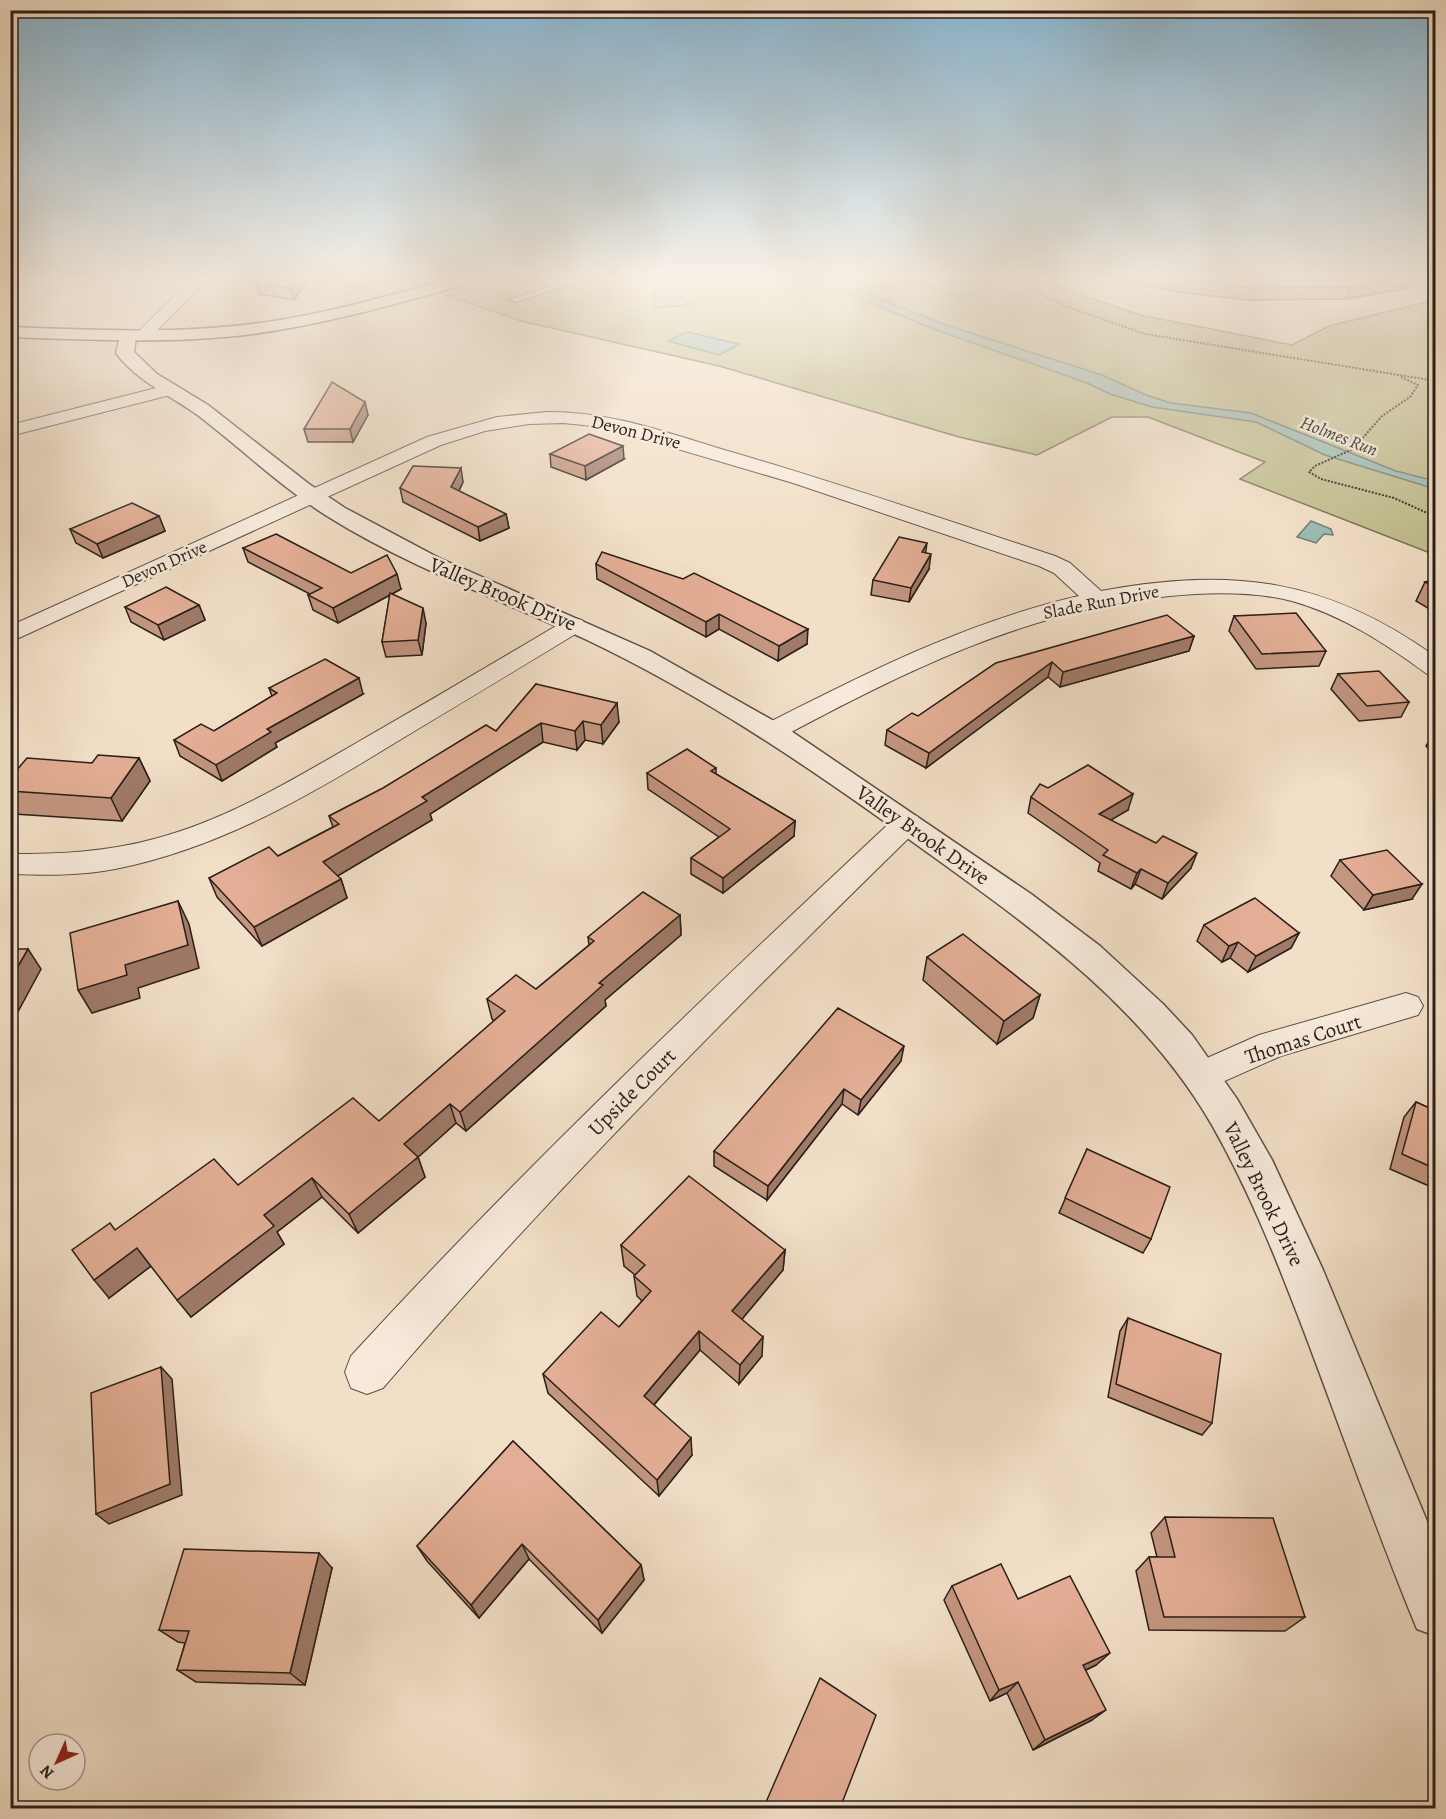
<svg xmlns="http://www.w3.org/2000/svg" width="1446" height="1819" font-family="Alegreya,serif">
<rect width="100%" height="100%" fill="#f2dfc7"/>
<filter id="stains"><feTurbulence type="fractalNoise" baseFrequency=".00333" numOctaves="4"/><feColorMatrix values="0 0 0 0 .2 0 0 0 0 .09 0 0 0 0 .02 0 0 0 .5 -.17"/></filter>
<radialGradient id="worn" r=".72"><stop offset=".6" stop-color="#630" stop-opacity="0"/><stop offset="1" stop-color="#630" stop-opacity=".3"/></radialGradient>
<path fill="#c2c090" stroke="#767054" stroke-width="1.5" d="M 502,280 L 1038,280 L 1140,315 L 1292,345 L 1329,326 L 1435,300 L 1435,555 L 1240,479 L 1265,462 L 1148,417 L 1112,417 L 1037,455 L 959,437 L 719,366 L 521,321 L 446,295 Z"/>
<g fill="#9bbcb6" stroke="#6e7d77" stroke-width="1.5">
<path d="M 815,280 L 832,280 L 943,324 L 1102,375 L 1146,395 L 1171,403 L 1251,413 L 1396,471 L 1435,481 L 1435,489 L 1325,455 L 1256,422 L 1152,407 L 1110,394 L 1087,383 L 936,330 Z"/>
<path d="M 934,280 L 945,280 L 962,286 L 977,282 L 995,288 L 960,299 L 920,284 Z"/>
<path d="M 655,289 L 676,289 L 677,293 L 690,305 L 653,308 Z"/>
<path d="M 687,332 L 739,344 L 719,355 L 668,341 Z"/>
<path d="M 1311,521 L 1331,529 L 1333,535 L 1324,534 L 1316,543 L 1297,537 Z"/>
</g>
<g fill="none" stroke-linecap="round" stroke-linejoin="round">
<defs>
<path id="service" d="M 571,280 L 582,280 L 516,302 L 509,300 Z"/>
<g id="minor">
<path d="M 191,280 L 206,280 L 149,339 L 137,339 L 135,336 L 137,333 Z"/>
<path d="M 168,385 L 177,390 L 174,394 L 10,436 L 10,425 Z"/>
<path d="M 546,412 C 609,411 668,433 728,451 C 838,483 946,520 1055,556 L 1070,563 L 1101,591 C 1232,567 1326,578 1436,657 L 1436,676 L 1427,674 C 1386,644 1342,615 1292,601 C 1253,591 1210,592 1170,596 C 1029,609 904,672 780,738 L 771,740 L 762,738 L 758,732 L 762,726 C 864,674 966,622 1079,596 L 1054,573 L 1039,566 L 793,483 L 603,427 L 563,423 L 529,424 L 485,431 L 441,445 L 10,642 L 10,626 L 427,437 L 497,417 Z"/>
<path d="M 574,618 L 582,620 L 586,625 L 582,630 C 523,666 463,702 403,738 C 312,794 221,848 115,869 C 80,876 45,875 10,874 L 10,854 C 59,854 107,852 154,839 C 227,820 294,779 358,742 C 428,702 497,661 566,620 Z"/>
<path d="M 907,813 L 917,816 L 922,823 L 917,830 C 733,1010 551,1192 383,1388 L 367,1394 L 351,1388 L 345,1372 L 351,1356 C 524,1167 710,991 897,816 Z"/>
<path d="M 1406,993 L 1418,997 L 1423,1006 L 1418,1015 L 1281,1056 L 1202,1091 L 1189,1086 L 1184,1076 L 1189,1066 L 1259,1035 Z"/>
</g>
<path id="tertiary" d="M 128,331 L 136,336 L 134,352 L 157,374 L 208,405 L 309,484 L 345,508 L 439,558 L 650,651 L 788,729 L 1031,894 L 1100,946 L 1163,1004 L 1192,1035 L 1237,1099 L 1272,1160 L 1323,1270 L 1436,1543 L 1436,1636 L 1417,1629 C 1377,1532 1342,1432 1305,1334 C 1278,1263 1250,1192 1212,1125 C 1142,1004 1028,925 917,845 C 811,768 703,695 585,639 C 499,599 408,567 327,516 C 281,487 242,449 199,416 C 170,395 138,382 116,353 L 120,336 Z"/>
<path id="secondary" d="M 448,280 L 474,280 L 471,283 C 399,303 327,324 253,334 C 173,344 91,340 10,337 L 10,327 C 91,330 172,334 252,324 C 319,316 383,297 448,280 Z"/>
</defs>
<use href="#service" stroke="#5c4f44" stroke-width="3"/>
<use href="#minor" stroke="#5c4f44" stroke-width="2"/>
<use href="#tertiary" stroke="#5c4f44" stroke-width="3"/>
<use href="#secondary" stroke="#2a1f19" stroke-width="3"/>
<g stroke="#2a1f19" stroke-width="2" stroke-dasharray="2 1.5" stroke-linecap="butt">
<path d="M 1012,280 L 1065,306 L 1145,334 L 1436,381"/>
<path d="M 1401,377 L 1418,385 L 1410,397 L 1382,416 L 1353,449 L 1315,466 L 1309,472 L 1321,479 L 1394,498 L 1436,517"/>
</g>
<use href="#service" fill="#f7eadb" fill-rule="evenodd"/>
<use href="#minor" fill="#f7eadb" fill-rule="evenodd"/>
<use href="#tertiary" fill="#f7eadb" fill-rule="evenodd"/>
<use href="#secondary" fill="#f7eadb" fill-rule="evenodd"/>
</g>
<g fill="#c39680" stroke="#2a1f19" stroke-width="1.5">
<path d="M 308,280 L 294,300 L 259,294 L 256,282 Z"/>
<path d="M 1116,280 L 1432,280 L 1402,289 L 1346,299 L 1248,300 L 1178,292 Z"/>
<path d="M 368,415 L 353,442 L 308,442 L 304,429 Z"/>
<path d="M 550,454 L 624,459 L 586,480 L 551,467 Z"/>
<path d="M 463,482 L 459,491 L 506,514 L 509,528 L 480,541 L 403,502 L 400,488 Z"/>
<path d="M 159,516 L 165,531 L 103,558 L 76,543 L 70,529 Z"/>
<path d="M 243,548 L 351,573 L 401,589 L 392,594 L 426,623 L 422,655 L 386,657 L 382,642 L 390,595 L 338,623 L 313,610 L 308,595 L 310,594 L 248,562 Z"/>
<path d="M 596,564 L 683,579 L 807,644 L 778,661 L 719,629 L 706,637 L 597,579 Z"/>
<path d="M 929,569 L 909,602 L 871,595 L 873,580 Z"/>
<path d="M 1436,580 L 1436,613 L 1416,601 L 1425,582 Z"/>
<path d="M 199,605 L 205,620 L 164,640 L 131,622 L 125,607 Z"/>
<path d="M 1234,616 L 1326,651 L 1319,666 L 1256,669 L 1229,631 Z"/>
<path d="M 1194,636 L 1189,651 L 1060,687 L 1048,677 L 926,768 L 885,745 L 887,730 L 918,716 L 996,663 Z"/>
<path d="M 1338,674 L 1409,702 L 1401,717 L 1359,721 L 1331,689 Z"/>
<path d="M 536,684 L 619,722 L 603,744 L 585,740 L 577,750 L 543,742 L 430,814 L 432,820 L 337,876 L 341,879 L 347,898 L 262,946 L 217,897 L 209,878 L 278,856 L 333,827 L 329,816 L 496,731 Z"/>
<path d="M 269,688 L 363,694 L 275,743 L 277,747 L 222,781 L 180,756 L 174,740 L 214,731 L 272,696 Z"/>
<path d="M 1435,731 L 1436,731 L 1436,758 L 1426,746 Z"/>
<path d="M 139,758 L 150,781 L 122,821 L 14,814 L 10,808 L 10,778 L 92,763 Z"/>
<path d="M 716,768 L 716,774 L 795,821 L 794,836 L 723,893 L 691,874 L 691,858 L 719,837 L 648,789 L 647,773 Z"/>
<path d="M 1048,788 L 1128,810 L 1110,820 L 1191,868 L 1162,899 L 1135,884 L 1131,889 L 1098,871 L 1100,863 L 1028,813 L 1031,797 Z"/>
<path d="M 1340,860 L 1412,899 L 1364,910 L 1331,876 Z"/>
<path d="M 680,915 L 681,935 L 605,1000 L 606,1006 L 466,1131 L 456,1123 L 418,1157 L 425,1177 L 358,1233 L 322,1197 L 277,1232 L 284,1244 L 191,1317 L 151,1266 L 109,1298 L 115,1230 L 238,1185 L 379,1121 L 494,1021 L 492,1019 L 487,999 L 536,989 L 589,945 L 588,937 Z"/>
<path d="M 1204,925 L 1299,933 L 1291,948 L 1248,972 L 1230,958 L 1222,962 L 1197,941 Z"/>
<path d="M 927,957 L 1040,995 L 1033,1018 L 997,1044 L 923,980 Z"/>
<path d="M 901,1061 L 858,1115 L 842,1104 L 767,1200 L 714,1166 L 714,1151 Z"/>
<path d="M 1416,1102 L 1436,1111 L 1436,1189 L 1390,1169 L 1404,1117 Z"/>
<path d="M 1087,1149 L 1151,1239 L 1143,1253 L 1059,1213 Z"/>
<path d="M 621,1245 L 785,1250 L 783,1270 L 742,1319 L 762,1356 L 739,1384 L 700,1350 L 654,1405 L 692,1455 L 659,1496 L 548,1393 L 543,1374 L 619,1327 L 642,1301 L 637,1296 L 634,1276 L 635,1275 L 624,1266 Z"/>
<path d="M 1128,1318 L 1212,1423 L 1202,1435 L 1108,1397 L 1120,1331 Z"/>
<path d="M 513,1441 L 641,1565 L 644,1580 L 602,1633 L 529,1559 L 479,1618 L 427,1561 L 417,1546 Z"/>
<path d="M 1165,1517 L 1305,1617 L 1285,1631 L 1149,1630 L 1136,1571 L 1149,1557 L 1157,1557 L 1151,1533 Z"/>
<path d="M 332,1568 L 305,1685 L 196,1682 L 177,1670 L 185,1643 L 178,1642 L 159,1630 Z"/>
<path d="M 952,1586 L 1018,1599 L 1096,1665 L 1086,1670 L 1092,1720 L 1033,1750 L 1007,1693 L 990,1701 L 944,1600 Z"/>
</g>
<g fill="#9f7a68" stroke="#2a1f19" stroke-width="1.5">
<path d="M 298,280 L 308,280 L 294,300 L 291,289 Z"/>
<path d="M 1392,280 L 1432,280 L 1402,289 L 1346,299 L 1350,287 Z"/>
<path d="M 365,402 L 368,415 L 353,442 L 350,429 Z"/>
<path d="M 623,446 L 624,459 L 586,480 L 585,466 Z"/>
<path d="M 461,468 L 463,482 L 454,501 L 451,487 Z"/>
<path d="M 506,514 L 509,528 L 480,541 L 478,527 Z"/>
<path d="M 159,516 L 165,531 L 103,558 L 97,544 Z"/>
<path d="M 927,543 L 925,557 L 922,552 Z"/>
<path d="M 931,554 L 929,569 L 909,602 L 911,588 Z"/>
<path d="M 397,574 L 401,589 L 338,623 L 333,608 Z"/>
<path d="M 199,605 L 205,620 L 164,640 L 158,625 Z"/>
<path d="M 423,608 L 426,623 L 422,655 L 418,640 Z"/>
<path d="M 719,614 L 719,629 L 706,637 L 706,622 Z"/>
<path d="M 808,629 L 807,644 L 778,661 L 779,646 Z"/>
<path d="M 1194,636 L 1189,651 L 1060,687 L 1063,672 Z"/>
<path d="M 1052,662 L 1048,677 L 926,768 L 929,753 Z"/>
<path d="M 359,678 L 363,694 L 275,743 L 277,747 L 222,781 L 216,765 L 267,729 Z"/>
<path d="M 617,703 L 619,722 L 603,744 L 601,725 Z"/>
<path d="M 583,721 L 585,740 L 577,750 L 575,731 Z"/>
<path d="M 541,723 L 543,742 L 430,814 L 432,820 L 329,881 L 323,862 L 422,797 Z"/>
<path d="M 139,758 L 150,781 L 122,821 L 111,798 Z"/>
<path d="M 1133,794 L 1128,810 L 1094,830 L 1099,814 Z"/>
<path d="M 795,821 L 794,836 L 723,893 L 723,878 Z"/>
<path d="M 1197,853 L 1191,868 L 1162,899 L 1168,883 Z"/>
<path d="M 1141,869 L 1135,884 L 1131,889 L 1137,873 Z"/>
<path d="M 341,879 L 347,898 L 262,946 L 254,927 Z"/>
<path d="M 1422,884 L 1412,899 L 1364,910 L 1373,895 Z"/>
<path d="M 178,901 L 189,924 L 199,968 L 138,988 L 140,998 L 92,1013 L 78,990 L 125,965 Z"/>
<path d="M 680,915 L 681,935 L 605,1000 L 606,1006 L 466,1131 L 460,1112 L 599,983 Z"/>
<path d="M 1299,933 L 1291,948 L 1248,972 L 1256,956 Z"/>
<path d="M 1238,942 L 1230,958 L 1222,962 L 1229,946 Z"/>
<path d="M 28,949 L 41,969 L 13,1021 L 10,1017 L 10,980 Z"/>
<path d="M 1040,995 L 1033,1018 L 997,1044 L 1004,1021 Z"/>
<path d="M 904,1046 L 901,1061 L 858,1115 L 861,1100 Z"/>
<path d="M 844,1089 L 842,1104 L 767,1200 L 768,1186 Z"/>
<path d="M 450,1104 L 456,1123 L 415,1160 L 418,1157 L 425,1177 L 358,1233 L 349,1214 L 404,1144 Z"/>
<path d="M 312,1178 L 322,1197 L 277,1232 L 284,1244 L 191,1317 L 177,1300 L 264,1215 Z"/>
<path d="M 137,1248 L 151,1266 L 109,1298 L 94,1280 Z"/>
<path d="M 785,1250 L 783,1270 L 732,1331 L 732,1311 Z"/>
<path d="M 699,1331 L 700,1350 L 646,1414 L 644,1396 Z"/>
<path d="M 763,1337 L 762,1356 L 739,1384 L 740,1365 Z"/>
<path d="M 161,1367 L 172,1379 L 182,1495 L 109,1524 L 96,1514 Z"/>
<path d="M 691,1438 L 692,1455 L 659,1496 L 657,1480 Z"/>
<path d="M 522,1544 L 529,1559 L 479,1618 L 471,1605 Z"/>
<path d="M 319,1553 L 332,1568 L 305,1685 L 290,1673 Z"/>
<path d="M 641,1565 L 644,1580 L 602,1633 L 598,1620 Z"/>
<path d="M 1110,1653 L 1096,1665 L 1071,1677 L 1083,1665 Z"/>
<path d="M 1018,1682 L 1007,1693 L 990,1701 L 999,1690 Z"/>
<path d="M 1106,1710 L 1092,1720 L 1033,1750 L 1045,1740 Z"/>
</g>
<g fill="#e3ae95" stroke="#2a1f19" stroke-width="1.5">
<path d="M 257,280 L 298,280 L 291,289 L 256,282 Z"/>
<path d="M 1180,280 L 1392,280 L 1350,287 L 1252,288 Z"/>
<path d="M 332,382 L 365,402 L 350,429 L 304,429 Z"/>
<path d="M 589,434 L 623,446 L 585,466 L 550,454 Z"/>
<path d="M 413,466 L 461,468 L 451,487 L 506,514 L 478,527 L 400,488 Z"/>
<path d="M 132,503 L 159,516 L 97,544 L 70,529 Z"/>
<path d="M 276,534 L 351,573 L 387,555 L 397,574 L 333,608 L 308,595 L 322,588 L 243,548 Z"/>
<path d="M 899,537 L 927,543 L 922,552 L 931,554 L 911,588 L 873,580 Z"/>
<path d="M 602,552 L 683,579 L 694,573 L 808,629 L 779,646 L 719,614 L 706,622 L 596,564 Z"/>
<path d="M 1436,580 L 1436,589 L 1425,582 Z"/>
<path d="M 166,587 L 199,605 L 158,625 L 125,607 Z"/>
<path d="M 390,593 L 423,608 L 418,640 L 382,642 Z"/>
<path d="M 1296,613 L 1326,651 L 1262,654 L 1234,616 Z"/>
<path d="M 1167,615 L 1194,636 L 1063,672 L 1052,662 L 929,753 L 887,730 L 912,713 L 918,716 L 996,663 Z"/>
<path d="M 325,659 L 359,678 L 267,729 L 271,732 L 216,765 L 174,740 L 201,724 L 214,731 L 277,693 L 269,688 Z"/>
<path d="M 1379,671 L 1409,702 L 1367,706 L 1338,674 Z"/>
<path d="M 536,684 L 617,703 L 601,725 L 583,721 L 575,731 L 541,723 L 422,797 L 427,801 L 323,862 L 341,879 L 254,927 L 209,878 L 269,847 L 278,856 L 339,824 L 329,816 L 383,788 L 486,725 L 496,731 Z"/>
<path d="M 687,749 L 716,768 L 711,771 L 795,821 L 723,878 L 691,858 L 730,829 L 647,773 Z"/>
<path d="M 98,755 L 139,758 L 111,798 L 10,791 L 10,778 L 27,758 L 92,763 Z"/>
<path d="M 1088,765 L 1133,794 L 1099,814 L 1156,843 L 1163,836 L 1197,853 L 1168,883 L 1141,869 L 1137,873 L 1103,855 L 1108,850 L 1031,797 L 1040,784 L 1048,788 Z"/>
<path d="M 1387,850 L 1422,884 L 1373,895 L 1340,860 Z"/>
<path d="M 643,892 L 680,915 L 599,983 L 603,985 L 460,1112 L 450,1104 L 404,1144 L 418,1157 L 349,1214 L 312,1178 L 264,1215 L 274,1226 L 177,1300 L 137,1248 L 94,1280 L 72,1250 L 110,1223 L 115,1230 L 214,1159 L 238,1185 L 353,1098 L 379,1121 L 505,1011 L 487,999 L 516,975 L 536,989 L 594,941 L 588,937 Z"/>
<path d="M 1255,898 L 1299,933 L 1256,956 L 1238,942 L 1229,946 L 1204,925 Z"/>
<path d="M 178,901 L 188,945 L 125,965 L 127,975 L 78,990 L 70,933 Z"/>
<path d="M 963,934 L 1040,995 L 1004,1021 L 927,957 Z"/>
<path d="M 10,949 L 28,949 L 10,980 Z"/>
<path d="M 838,1008 L 904,1046 L 861,1100 L 844,1089 L 768,1186 L 714,1151 Z"/>
<path d="M 1416,1102 L 1436,1111 L 1436,1169 L 1402,1154 Z"/>
<path d="M 1087,1149 L 1170,1187 L 1151,1239 L 1065,1198 Z"/>
<path d="M 689,1176 L 785,1250 L 732,1311 L 763,1337 L 740,1365 L 699,1331 L 644,1396 L 691,1438 L 657,1480 L 543,1374 L 601,1312 L 619,1327 L 651,1291 L 634,1276 L 645,1265 L 621,1245 Z"/>
<path d="M 1128,1318 L 1221,1354 L 1212,1423 L 1116,1384 Z"/>
<path d="M 161,1367 L 170,1484 L 96,1514 L 91,1393 Z"/>
<path d="M 513,1441 L 641,1565 L 598,1620 L 522,1544 L 471,1605 L 417,1546 Z"/>
<path d="M 1165,1517 L 1273,1518 L 1305,1617 L 1164,1617 L 1149,1557 L 1175,1557 Z"/>
<path d="M 184,1549 L 319,1553 L 290,1673 L 177,1670 L 189,1631 L 159,1630 Z"/>
<path d="M 1001,1564 L 1018,1599 L 1070,1576 L 1110,1653 L 1083,1665 L 1106,1710 L 1045,1740 L 1018,1682 L 999,1690 L 952,1586 Z"/>
<path d="M 820,1678 L 876,1715 L 842,1803 L 850,1809 L 763,1809 Z"/>
</g>
<linearGradient id="sky" x2="0" y2="1"><stop stop-color="#89b7d4"/><stop offset="0.52" stop-color="#f9f1e6"/><stop offset="1" stop-color="#f9f1e6" stop-opacity="0"/></linearGradient>
<rect width="1446" height="535" fill="url(#sky)"/>
<g text-anchor="middle" stroke-width="5" stroke-linejoin="round" paint-order="stroke">
<g font-size="18" fill="#2a1f19" stroke="#f7eadb">
<text transform="translate(636 432) rotate(14)" y="6">Devon Drive</text>
<text transform="translate(164 564) rotate(-24)" y="6">Devon Drive</text>
<text transform="translate(1101 602) rotate(-11)" y="6">Slade Run Drive</text>
</g>
<g font-size="18" font-style="italic" fill="#4c4e48" stroke="#f7eadb">
<text transform="translate(1339 436) rotate(21)" y="6">Holmes Run</text>
</g>
<g font-size="21" fill="#2a1f19" stroke="#f7eadb">
<text transform="translate(503 594) rotate(23)" y="7">Valley Brook Drive</text>
<text transform="translate(923 835) rotate(35)" y="7">Valley Brook Drive</text>
<text transform="translate(1303 1039) rotate(-18)" y="7">Thomas Court</text>
<text transform="translate(632 1092) rotate(-45)" y="7">Upside Court</text>
<text transform="translate(1264 1194) rotate(64)" y="7">Valley Brook Drive</text>
</g>
</g>
<rect width="1446" height="1819" fill="none" stroke="#f2dfc7" stroke-width="36"/>
<rect x="12" y="12" width="1422" height="1795" fill="none" stroke="#2a1f19" stroke-width="3"/>
<rect x="18" y="18" width="1410" height="1783" fill="none" stroke="#2a1f19" stroke-width="1.5"/>
<g transform="translate(57 1762) rotate(225)"><circle r="28" fill="#f7eadb" stroke="#a5998d" stroke-width="1.5"/>
<path d="M0-4.5L10 22L0 15L-10 22Z" fill="#8f2418"/>
<text y="-9" font-size="16" font-weight="bold" text-anchor="middle" fill="#2a1f19">N</text>
</g>
<rect width="100%" height="100%" filter="url(#stains)"/>
<rect width="100%" height="100%" fill="url(#worn)"/>
</svg>
